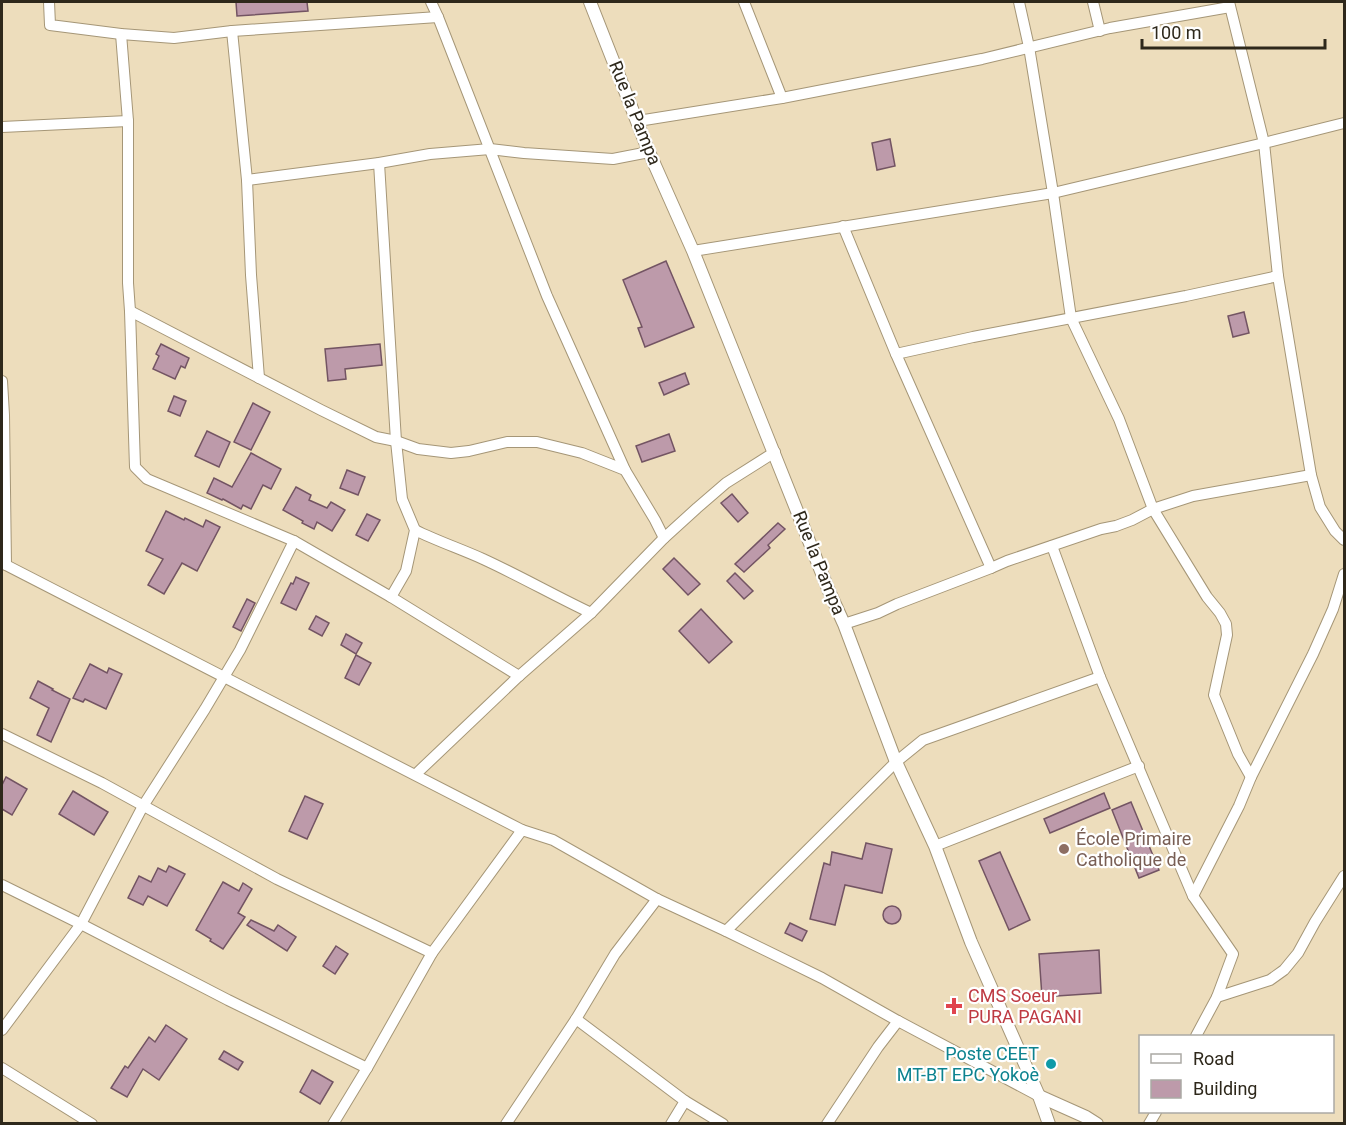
<svg xmlns="http://www.w3.org/2000/svg" width="1346" height="1125" font-family="Roboto,sans-serif">
<rect width="100%" height="100%" fill="#edddbc"/>
<g fill="#bd9aaa" stroke="#735463" stroke-width="1.5">
<path d="M 236,2 L 307,2 L 308,11 L 237,16 Z"/>
<path d="M 890,139 L 895,166 L 877,170 L 872,143 Z"/>
<path d="M 666,261 L 694,327 L 645,347 L 638,328 L 642,327 L 623,280 Z"/>
<path d="M 1244,312 L 1249,333 L 1233,337 L 1228,316 Z"/>
<path d="M 161,344 L 189,358 L 185,368 L 181,366 L 175,379 L 153,369 L 159,356 L 156,354 Z"/>
<path d="M 380,344 L 382,365 L 345,369 L 346,379 L 328,381 L 325,349 Z"/>
<path d="M 685,373 L 689,384 L 664,395 L 659,383 Z"/>
<path d="M 174,396 L 186,401 L 180,416 L 168,411 Z"/>
<path d="M 253,403 L 270,412 L 251,450 L 234,442 Z"/>
<path d="M 207,431 L 230,442 L 219,467 L 195,456 Z"/>
<path d="M 669,434 L 675,451 L 642,462 L 636,446 Z"/>
<path d="M 251,453 L 281,469 L 271,489 L 263,485 L 251,509 L 243,505 L 241,509 L 223,499 L 222,500 L 207,493 L 214,478 L 232,487 Z"/>
<path d="M 347,470 L 365,477 L 358,495 L 340,488 Z"/>
<path d="M 296,487 L 311,495 L 309,500 L 327,508 L 331,502 L 345,510 L 332,531 L 317,522 L 314,529 L 302,523 L 303,521 L 283,510 Z"/>
<path d="M 732,494 L 748,513 L 738,522 L 721,503 Z"/>
<path d="M 166,511 L 184,520 L 185,518 L 203,527 L 206,520 L 220,527 L 197,571 L 182,563 L 164,594 L 148,585 L 163,559 L 146,551 Z"/>
<path d="M 367,514 L 380,520 L 368,541 L 356,535 Z"/>
<path d="M 778,523 L 785,529 L 768,545 L 770,548 L 744,572 L 735,564 Z"/>
<path d="M 674,558 L 700,584 L 688,595 L 663,569 Z"/>
<path d="M 735,573 L 753,591 L 744,599 L 727,581 Z"/>
<path d="M 296,577 L 309,583 L 296,610 L 281,603 L 291,583 L 293,584 Z"/>
<path d="M 247,599 L 255,603 L 241,631 L 233,627 Z"/>
<path d="M 701,609 L 732,642 L 709,663 L 679,631 Z"/>
<path d="M 316,616 L 329,623 L 322,636 L 309,629 Z"/>
<path d="M 346,634 L 362,643 L 356,654 L 341,645 Z"/>
<path d="M 356,655 L 371,663 L 359,685 L 345,678 Z"/>
<path d="M 90,664 L 107,673 L 109,668 L 122,674 L 106,709 L 85,699 L 83,702 L 73,698 Z"/>
<path d="M 38,681 L 53,689 L 52,690 L 70,699 L 51,742 L 37,735 L 49,708 L 30,698 Z"/>
<path d="M 6,777 L 27,789 L 12,815 L 2,809 L 2,785 Z"/>
<path d="M 73,791 L 108,812 L 94,835 L 59,814 Z"/>
<path d="M 1104,793 L 1110,808 L 1050,833 L 1044,819 Z"/>
<path d="M 305,796 L 323,804 L 307,839 L 289,831 Z"/>
<path d="M 1131,802 L 1159,870 L 1139,878 L 1112,810 Z"/>
<path d="M 866,843 L 892,849 L 882,893 L 845,885 L 835,925 L 810,919 L 824,863 L 830,865 L 832,852 L 862,859 Z"/>
<path d="M 1000,852 L 1030,920 L 1009,930 L 979,861 Z"/>
<path d="M 169,866 L 185,874 L 167,906 L 148,896 L 143,905 L 128,898 L 139,876 L 151,882 L 158,868 L 166,872 Z"/>
<path d="M 223,882 L 239,891 L 243,883 L 252,889 L 238,913 L 245,917 L 223,949 L 210,941 L 211,939 L 196,930 Z"/>
<circle cx="892" cy="915" r="9"/>
<path d="M 251,920 L 274,931 L 278,925 L 296,937 L 287,951 L 247,925 Z"/>
<path d="M 790,923 L 807,931 L 802,941 L 785,933 Z"/>
<path d="M 336,946 L 348,954 L 335,974 L 323,966 Z"/>
<path d="M 1099,950 L 1101,993 L 1042,997 L 1039,954 Z"/>
<path d="M 166,1025 L 187,1039 L 159,1080 L 143,1069 L 127,1097 L 111,1088 L 125,1066 L 128,1068 L 149,1037 L 155,1042 Z"/>
<path d="M 224,1051 L 243,1062 L 238,1070 L 219,1059 Z"/>
<path d="M 312,1070 L 333,1082 L 320,1104 L 300,1092 Z"/>
</g>
<g fill="none" stroke-linecap="round" stroke-linejoin="round">
<defs>
<g id="minor">
<path d="M 49,2 L 50,25 L 121,34 L 174,38 L 232,31 L 438,17"/>
<path d="M 431,2 L 438,17 L 547,296 L 625,470 L 655,520 L 664,538"/>
<path d="M 744,2 L 782,98 L 982,59 L 1110,28 L 1230,7"/>
<path d="M 1019,2 L 1029,47 L 1053,193 L 1071,318 L 1119,419 L 1153,509 L 1207,597 L 1220,613 L 1226,624 L 1227,635 L 1214,695 L 1238,754 L 1251,777"/>
<path d="M 1093,2 L 1100,31"/>
<path d="M 1229,2 L 1264,143 L 1278,276 L 1311,475 L 1320,507 L 1335,531 L 1344,540"/>
<path d="M 232,31 L 247,180 L 251,275 L 259,378"/>
<path d="M 638,121 L 782,98"/>
<path d="M 2,127 L 128,121"/>
<path d="M 247,180 L 379,163 L 430,154 L 490,149 L 524,153 L 613,159 L 649,152"/>
<path d="M 843,226 L 896,354 L 991,568"/>
<path d="M 693,251 L 1053,193 L 1264,143 L 1344,123"/>
<path d="M 130,311 L 321,410 L 376,437 L 396,441 L 418,449 L 451,453 L 469,451 L 507,442 L 537,442 L 582,453 L 625,470"/>
<path d="M 896,354 L 973,337 L 1186,296 L 1278,276"/>
<path d="M 2,381 L 4,415 L 6,565"/>
<path d="M 415,530 C 437,541 461,549 483,559 C 520,576 555,596 591,613"/>
<path d="M 294,541 L 391,597 L 406,571 L 415,530 L 402,499 L 396,441 L 379,163"/>
<path d="M 1052,546 L 1100,677 L 1193,896 L 1233,954 L 1217,997 L 1196,1036"/>
<path d="M 2,563 L 522,830 L 553,840 L 657,899 L 726,931 L 822,978 L 898,1021 L 1039,1096"/>
<path d="M 391,597 L 519,676"/>
<path d="M 844,624 L 878,613 L 897,604 L 991,568 L 1007,561 L 1101,529 L 1116,526 L 1132,520 L 1153,509 L 1193,496 L 1311,475"/>
<path d="M 2,734 L 102,783 L 277,879 L 432,953"/>
<path d="M 416,774 L 519,676 L 591,613 L 664,538 L 697,508 L 726,483 L 775,452"/>
<path d="M 935,846 L 1139,766"/>
<path d="M 2,885 L 81,924 L 228,1000 L 367,1068 L 333,1124"/>
<path d="M 1193,896 L 1239,806 L 1251,777 L 1313,654 L 1333,609 L 1344,574"/>
<path d="M 726,931 L 896,762 L 923,740 L 1100,677"/>
<path d="M 1217,997 L 1270,980 L 1284,970 L 1298,953 L 1315,922 L 1344,876"/>
<path d="M 576,1019 L 685,1101 L 723,1124"/>
<path d="M 2,1030 L 81,924 L 143,806 L 205,709 L 240,650 L 294,541 L 147,479 L 135,467 L 130,311 L 128,283 L 128,121 L 121,34"/>
<path d="M 2,1068 L 92,1124"/>
<path d="M 367,1068 L 432,953 L 522,830"/>
<path d="M 506,1124 L 576,1019 L 615,954 L 657,899"/>
<path d="M 671,1124 L 685,1101"/>
<path d="M 827,1124 L 878,1047 L 898,1021"/>
<path d="M 1149,1124 L 1156,1112"/>
</g>
<g id="tertiary">
<path d="M 590,2 L 649,152 L 693,251 L 829,591 L 844,624 L 896,762 L 935,846 L 971,942 L 1039,1096 L 1049,1124"/>
<path d="M 1039,1096 L 1086,1117 L 1097,1124"/>
</g>
</defs>
<use href="#minor" stroke="#a59677" stroke-width="12"/>
<use href="#tertiary" stroke="#a59677" stroke-width="14"/>
<use href="#minor" stroke="#fff" stroke-width="10"/>
<use href="#tertiary" stroke="#fff" stroke-width="12"/>
</g>
<circle fill="#8d6e63" stroke="#fff" stroke-width="2" cx="1064" cy="849" r="6"/>
<path fill="#e0444e" stroke="#fff" stroke-width="2" d="M951 997h6v6h6v6h-6v6h-6v-6h-6v-6h6z"/>
<circle fill="#0f9aa8" stroke="#fff" stroke-width="2" cx="1051" cy="1064" r="6"/>
<g text-anchor="middle" stroke-width="4.5" stroke-linejoin="round" paint-order="stroke">
<g font-size="18" fill="#2e281b" stroke="#fff">
<text transform="translate(635 113) rotate(68)" y="6">Rue la Pampa</text>
<text transform="translate(819 563) rotate(68)" y="6">Rue la Pampa</text>
</g>
<g font-size="18" fill="#785e54" stroke="#fff" text-anchor="start">
<text x="1076" y="845">École Primaire<tspan x="1076" dy="21">Catholique de</tspan></text>
</g>
<g font-size="18" fill="#be3a42" stroke="#fff" text-anchor="start">
<text x="968" y="1002">CMS Soeur<tspan x="968" dy="21">PURA PAGANI</tspan></text>
</g>
<g font-size="18" fill="#0d838f" stroke="#fff" text-anchor="end">
<text x="1039" y="1060">Poste CEET<tspan x="1039" dy="21">MT-BT EPC Yokoè</tspan></text>
</g>
</g>
<rect width="1346" height="1125" fill="none" stroke="#2e281b" stroke-width="6"/>
<rect x="1139" y="1035" width="195" height="78" fill="#ffffff" stroke="#aba9a4" stroke-width="1.5"/>
<rect x="1151" y="1054" width="30" height="9" fill="#ffffff" stroke="#aba9a4" stroke-width="1.5"/>
<text x="1193" y="1065" font-size="18" fill="#2e281b">Road</text>
<rect x="1151" y="1080" width="30" height="18" fill="#bd9aaa" stroke="#aba9a4" stroke-width="1.5"/>
<text x="1193" y="1095" font-size="18" fill="#2e281b">Building</text>
<path d="M1142 39v9h183v-9" fill="none" stroke="#2e281b" stroke-width="3"/>
<text x="1151" y="39" font-size="18" fill="#2e281b" stroke="#ffffff" stroke-width="4.5" paint-order="stroke">100 m</text>
</svg>
